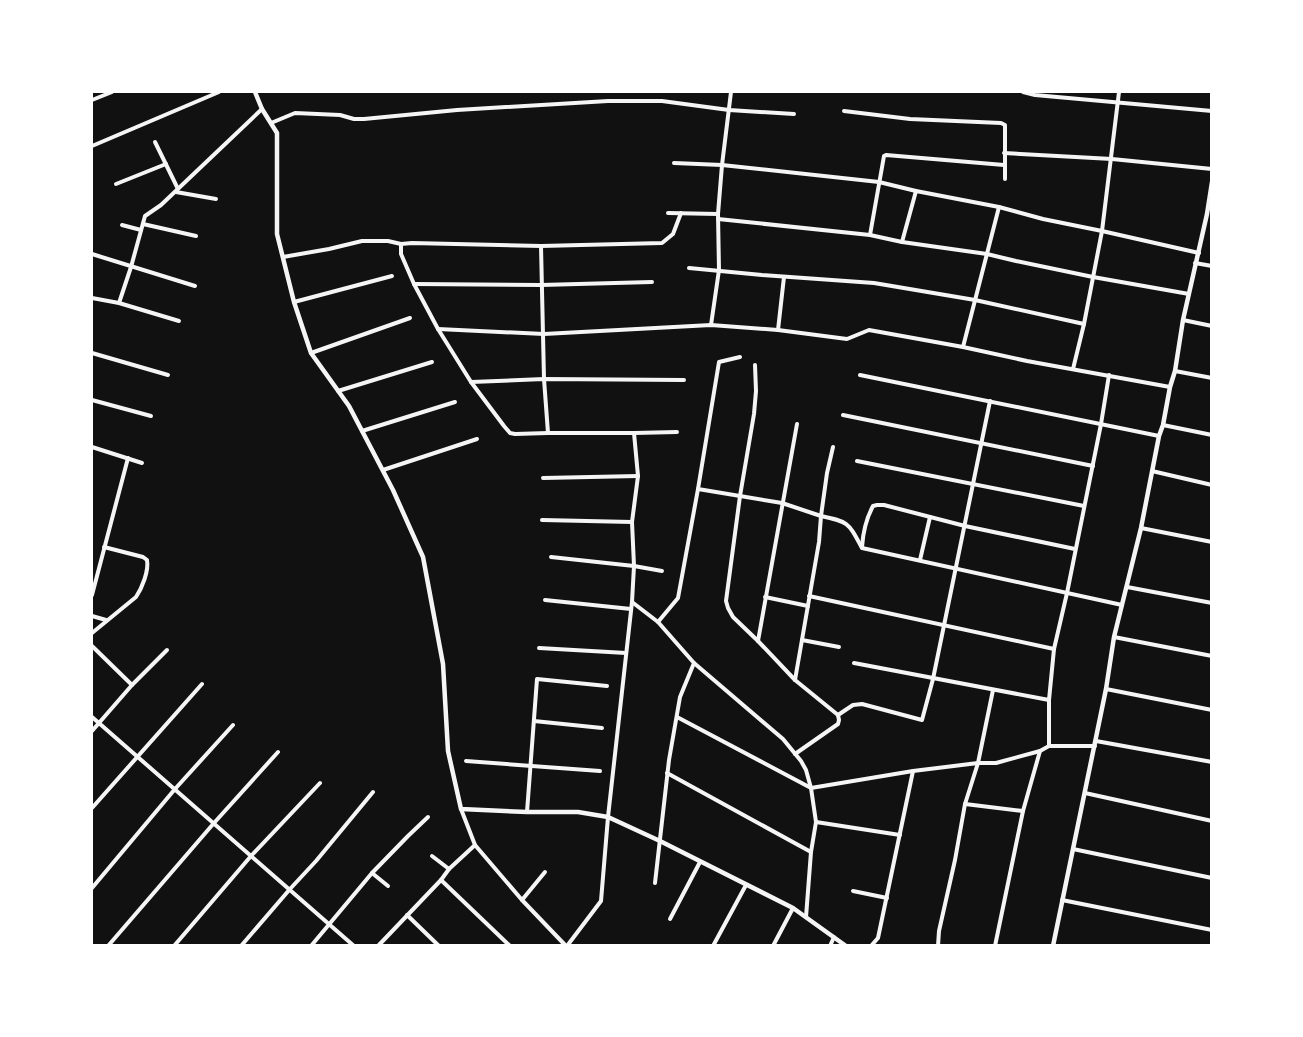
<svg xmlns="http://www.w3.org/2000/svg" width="1303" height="1037" font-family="'Alegreya Sans',sans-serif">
<rect width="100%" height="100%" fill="#111"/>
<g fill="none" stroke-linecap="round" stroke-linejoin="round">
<g stroke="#f5f5f5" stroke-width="4">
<path d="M 1023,92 L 1035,95 L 1212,111"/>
<path d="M 92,100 L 112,92"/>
<path d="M 844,111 L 910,119 L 1001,123 L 1005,125 L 1005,179"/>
<path d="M 271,123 L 295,113 L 340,115 L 354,119 L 364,119 L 457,110 L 608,101 L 662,101 L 729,110 L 794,114"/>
<path d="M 155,142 L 178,189"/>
<path d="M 92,146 L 219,92"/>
<path d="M 1004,153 L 1112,159 L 1212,169"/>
<path d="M 674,163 L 722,165 L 879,182 L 916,191"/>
<path d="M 116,184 L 166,164"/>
<path d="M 176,192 L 216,199"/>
<path d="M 668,213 L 718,214"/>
<path d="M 718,219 L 870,235 L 902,242 L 987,254 L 1016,261 L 1093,277 L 1189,294"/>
<path d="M 143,224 L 196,236"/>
<path d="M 122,225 L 141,230"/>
<path d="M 870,235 L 884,156 L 886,155 L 1004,165"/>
<path d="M 902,242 L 916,191 L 999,207 L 1043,219 L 1102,231 L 1199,253"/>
<path d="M 541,246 L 544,379 L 548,433 L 634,433 L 638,476 L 632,522 L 634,566 L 632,602 L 608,817 L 601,901 L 567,946"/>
<path d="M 92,254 L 195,286"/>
<path d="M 283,257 L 329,249 L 362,241 L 388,241 L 401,244"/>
<path d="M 1195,263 L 1212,266"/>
<path d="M 689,268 L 762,275 L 874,283 L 975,300 L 1084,324"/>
<path d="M 414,284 L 541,285 L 652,282"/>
<path d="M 92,298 L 119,303 L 131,267 L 145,216 L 161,205 L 262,109"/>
<path d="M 294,302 L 392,276"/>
<path d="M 119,303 L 179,321"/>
<path d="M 1183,320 L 1212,326"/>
<path d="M 711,325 L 719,270 L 718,214 L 722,165 L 731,92"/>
<path d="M 438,329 L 544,334 L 711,325 L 778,330 L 847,339 L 869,330 L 963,347 L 1027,361 L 1170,387"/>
<path d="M 778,330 L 784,277"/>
<path d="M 963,347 L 999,207"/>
<path d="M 92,353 L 168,375"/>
<path d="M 311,353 L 410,318"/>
<path d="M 740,357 L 719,362 L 698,489 L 782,503 L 821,516 L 819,542 L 795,680"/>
<path d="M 755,365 L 756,391 L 754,414 L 740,496 L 726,601 L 728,608 L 733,617 L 758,641 L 795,680 L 838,715"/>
<path d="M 1073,369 L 1084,324 L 1102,231 L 1119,92"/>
<path d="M 1175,371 L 1212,378"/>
<path d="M 860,375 L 1159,436"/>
<path d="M 471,382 L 544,379 L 684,380"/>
<path d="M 338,391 L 432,362"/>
<path d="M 92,400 L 151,416"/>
<path d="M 843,415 L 1093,466"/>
<path d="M 1163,425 L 1212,435"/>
<path d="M 362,431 L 455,402"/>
<path d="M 548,433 L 515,434 L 510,433 L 504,426 L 471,382 L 438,329 L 414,284 L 401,254 L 401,244 L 412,243 L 541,246 L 662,243 L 673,234 L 681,213"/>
<path d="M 634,433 L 677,432"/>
<path d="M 92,447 L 142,463"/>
<path d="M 833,447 L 827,473 L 821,516 C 849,522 848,522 862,548 L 1122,605"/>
<path d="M 857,461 L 1084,506"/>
<path d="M 383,470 L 477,439"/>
<path d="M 1152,471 L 1212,485"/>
<path d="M 543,478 L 638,476"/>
<path d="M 542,520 L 632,522"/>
<path d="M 1141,528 L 1212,542"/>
<path d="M 862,547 C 863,532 866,519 873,506 L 877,505 L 884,505 L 965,526 L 1075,549"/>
<path d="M 551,557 L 634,566 L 662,571"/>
<path d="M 920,560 L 930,517"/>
<path d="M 1127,587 L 1212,603"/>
<path d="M 92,595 L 128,458"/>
<path d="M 809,596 L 1054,649"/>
<path d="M 765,597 L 808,606"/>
<path d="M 545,600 L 631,609"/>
<path d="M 632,602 L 658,622 L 694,663 L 680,697 L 669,760 L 655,883"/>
<path d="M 92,616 L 106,620"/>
<path d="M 658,622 L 678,598 L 698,489"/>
<path d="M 92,633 L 136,597 C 142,588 149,571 147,560 L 143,557 L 104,547"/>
<path d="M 1114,637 L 1212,656"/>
<path d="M 802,640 L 839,647"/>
<path d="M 758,641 L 797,424"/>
<path d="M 92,646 L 132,685"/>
<path d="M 539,648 L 626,653"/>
<path d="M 694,663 L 783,739 L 801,761 L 806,770 L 811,788 L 816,822 L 811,852 L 806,917"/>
<path d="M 854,663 L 1049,700 L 1054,649 L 1067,593 L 1101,424 L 1109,375"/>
<path d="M 1106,689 L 1212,710"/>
<path d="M 1049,700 L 1049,746"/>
<path d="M 838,715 L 853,705 L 862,704 L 922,720 L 933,679 L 990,401"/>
<path d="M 92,717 L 354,946"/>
<path d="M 677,717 L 811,788 L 913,771 L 978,763 L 993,690"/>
<path d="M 534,721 L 602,728"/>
<path d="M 92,731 L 132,685 L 167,650"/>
<path d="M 1096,741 L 1212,762"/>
<path d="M 795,754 L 838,724 L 839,720 L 838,715"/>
<path d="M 466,761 L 600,771"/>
<path d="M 667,773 L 811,852"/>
<path d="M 1085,793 L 1212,821"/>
<path d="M 965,804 L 1023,811"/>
<path d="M 92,808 L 202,684"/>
<path d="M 527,812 L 537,679 L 607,686"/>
<path d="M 816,822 L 900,835"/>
<path d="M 475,845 L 522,900 L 566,946"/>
<path d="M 1073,849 L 1212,878"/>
<path d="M 432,856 L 449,869"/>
<path d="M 372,873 L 388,886"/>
<path d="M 441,880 L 510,946"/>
<path d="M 92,888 L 175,789 L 233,725"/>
<path d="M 853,891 L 887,898"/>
<path d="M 522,900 L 545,872"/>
<path d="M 1062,900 L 1212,930"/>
<path d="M 407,915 L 439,946"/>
<path d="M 670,919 L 700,862"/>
<path d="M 108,946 L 214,823 L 278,752"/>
<path d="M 174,946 L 251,856 L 320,783"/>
<path d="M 241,946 L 290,889 L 316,861 L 373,792"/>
<path d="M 311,946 L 372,873 L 408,836 L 428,817"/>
<path d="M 378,946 L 441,880 L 449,869 L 475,845 L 461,809"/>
<path d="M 713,946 L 746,885"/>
<path d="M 773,946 L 793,908"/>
<path d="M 830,946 L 834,937"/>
<path d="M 871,946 L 878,938 L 913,771"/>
<path d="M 938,946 L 939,931 L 955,860 L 965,804 L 978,763 L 996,763 L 1040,751 L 1049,746 L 1095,746"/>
<path d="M 995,946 L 1023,811 L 1040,751"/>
</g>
<g stroke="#f5f5f5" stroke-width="4.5">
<path d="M 255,92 L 262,109 L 277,133 L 277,234 L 294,302 L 311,353 L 349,406 L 393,490 L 423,557 L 443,664 L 448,751 L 461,809 L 527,812 L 578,812 L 608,817 L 660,841 L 793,908 L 846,946"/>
<path d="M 1053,946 L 1106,689 L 1114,637 L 1141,528 L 1159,436 L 1163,425 L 1170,387 L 1175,371 L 1183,320 L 1207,214 L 1212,182"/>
</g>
</g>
<rect width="1303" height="1037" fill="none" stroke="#ffffff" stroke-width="186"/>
</svg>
